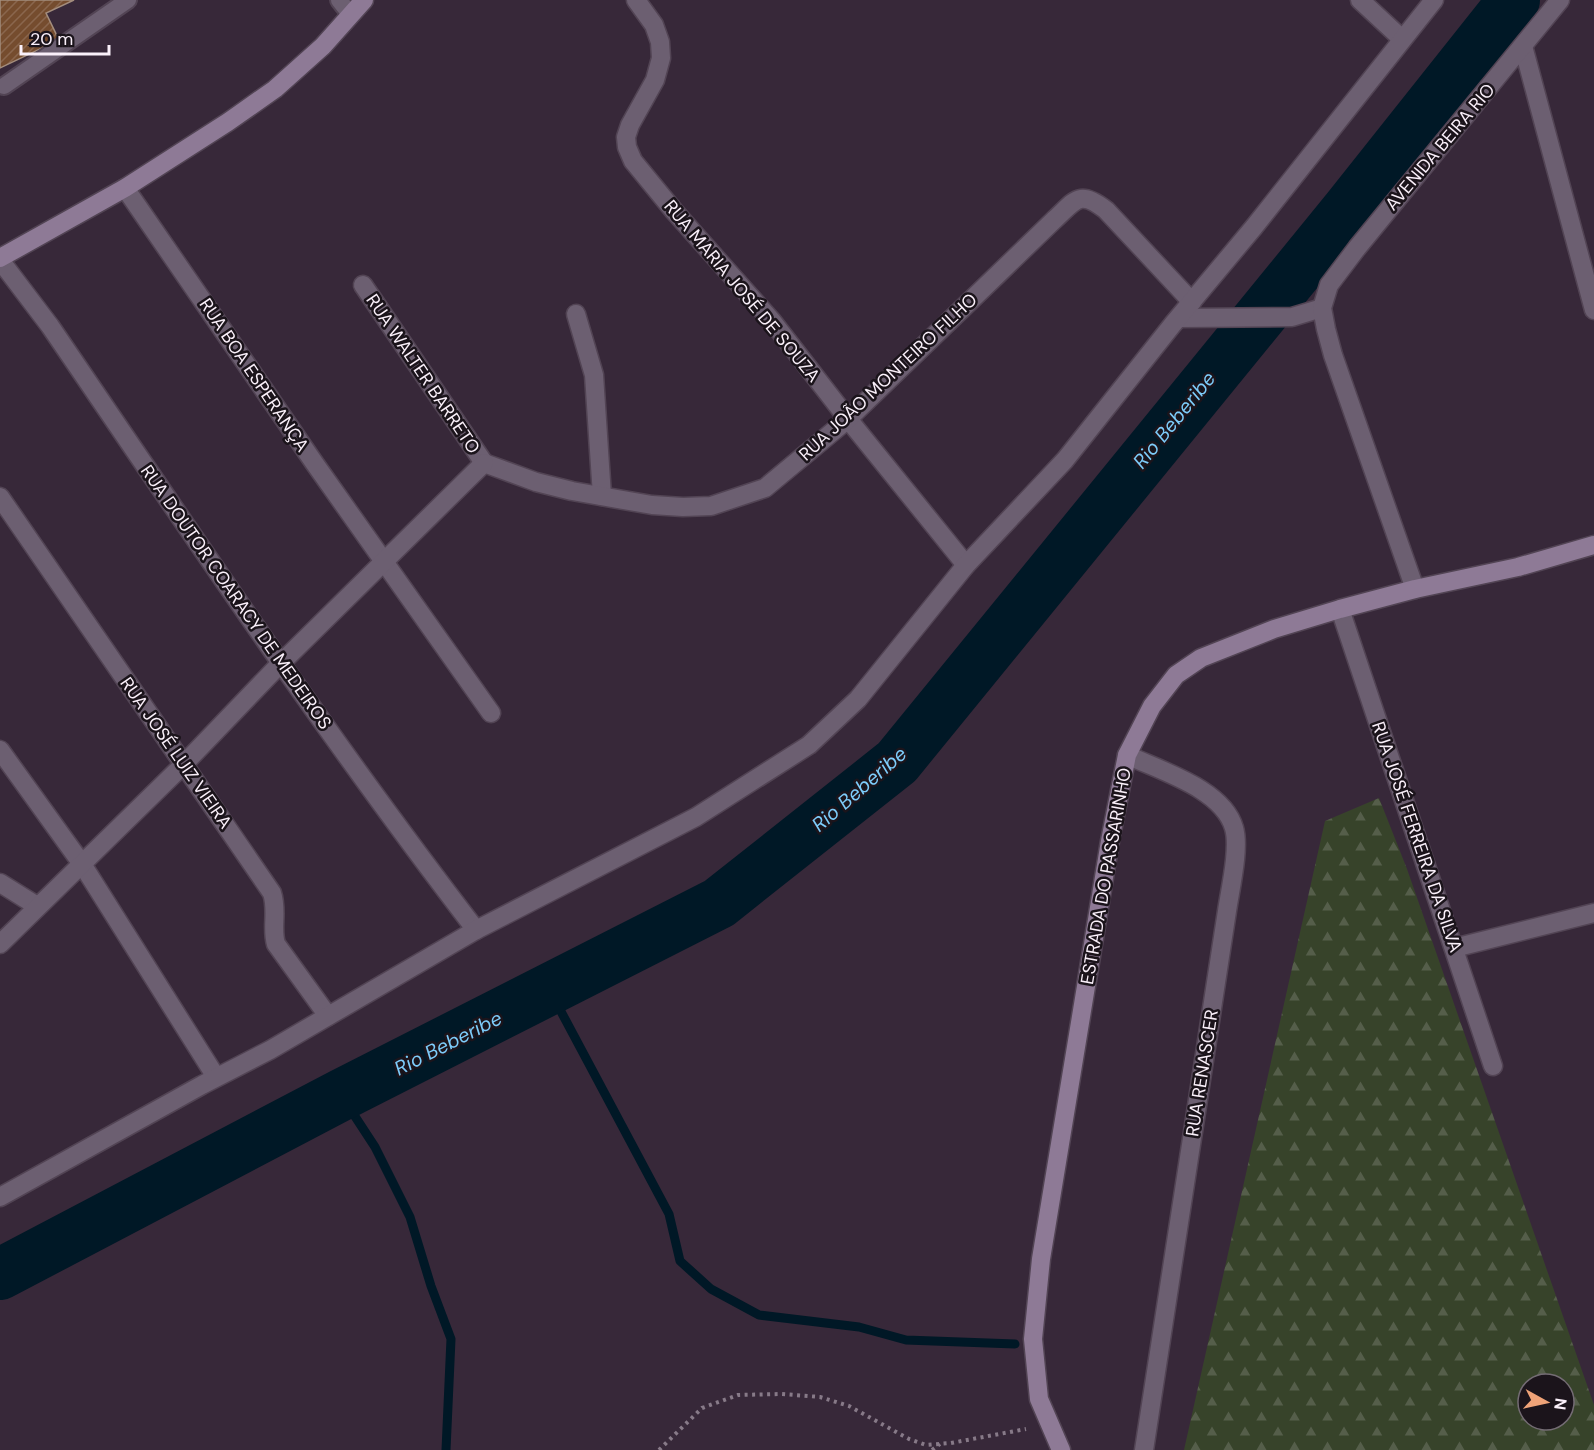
<svg xmlns="http://www.w3.org/2000/svg" width="1594" height="1450" font-family="'DM Sans',sans-serif">
<defs>
<pattern id="forest-firs" width="22" height="20" patternUnits="userSpaceOnUse" patternTransform="scale(1.5)"><rect width="22" height="20" fill="#37432a"/><path d="M5 1l3.5 6h-7zM16 11l3.5 6h-7z" fill="#555e4a"/></pattern>
<pattern id="building-hatch" width="6" height="6" patternUnits="userSpaceOnUse" patternTransform="scale(1.5)"><rect width="6" height="6" fill="#754c2e"/><path d="M-1 1l2-2M0 6l6-6M5 7l2-2" fill="none" stroke="#8a664d"/></pattern>
</defs>
<rect width="100%" height="100%" fill="#372839"/>
<path fill="url(#forest-firs)" fill-rule="evenodd" d="M 1379,798 L 1407,869 L 1594,1405 L 1594,1450 L 1184,1450 L 1325,821 ZM 1528,1384 L 1564,1384 L 1564,1420 L 1528,1420 Z"/>
<g fill="none" stroke-linecap="round" stroke-linejoin="round">
<g stroke="#001826" stroke-width="9">
<path d="M 549,989 L 669,1214 L 680,1261 L 711,1289 L 759,1315 L 859,1327 L 906,1340 L 1015,1344"/>
<path d="M 341,1095 L 375,1147 L 410,1217 L 431,1286 L 451,1339 L 446,1450"/>
</g>
<path stroke="#001826" stroke-width="52" d="M 0,1274 L 341,1095 L 719,903 L 897,762 L 1348,209 L 1514,0"/>
</g>
<path fill="url(#building-hatch)" stroke="#a38d7d" stroke-width="1.5" d="M 0,0 L 74,0 L 46,13 L 59,40 L 0,68 Z"/>
<g fill="none" stroke-linecap="round" stroke-linejoin="round">
<defs>
<g id="lane">
<path d="M 339,0 L 350,14"/>
<path d="M 4,86 L 128,0"/>
</g>
<g id="street">
<path d="M 636,0 L 654,25 L 660,42 L 661,58 L 655,80 L 630,125 L 626,137 L 627,147 L 633,161 L 674,211 L 772,321 L 848,419 L 966,565"/>
<path d="M 1360,0 L 1402,39"/>
<path d="M 1523,46 L 1594,310"/>
<path d="M 125,188 L 315,464 L 491,713"/>
<path d="M 0,260 L 50,326 C 189,530 326,735 476,930"/>
<path d="M 363,285 L 484,463"/>
<path d="M 576,314 L 594,375 L 602,496"/>
<path d="M 1179,318 L 1292,317 L 1322,308"/>
<path d="M 484,463 L 536,482 L 572,491 L 652,505 L 683,507 L 711,506 L 765,488 L 848,419 L 1054,220 C 1076,200 1079,189 1106,210 L 1192,302"/>
<path d="M 0,497 L 272,893 C 278,911 271,928 276,944 L 328,1016"/>
<path d="M 1415,589 L 1333,355 L 1326,329 L 1322,308 L 1329,285 L 1357,248 L 1560,0"/>
<path d="M 1340,609 L 1493,1066"/>
<path d="M 0,750 L 82,864 L 216,1077"/>
<path d="M 1127,755 C 1161,771 1223,789 1234,828 C 1240,848 1230,890 1227,911 L 1144,1450"/>
<path d="M 0,883 L 37,906"/>
<path d="M 0,944 L 183,765 L 281,663 L 484,463"/>
<path d="M 1454,948 L 1594,913"/>
<path d="M 0,1197 L 202,1085 L 270,1050 L 476,930 L 696,817 L 809,745 L 858,699 L 966,565 L 1065,460 L 1173,324 L 1254,227 L 1434,0"/>
</g>
<g id="secondary">
<path d="M 0,258 L 125,188 L 228,122 L 275,89 L 323,46 L 364,0"/>
<path d="M 1061,1450 L 1039,1399 L 1033,1339 L 1041,1259 L 1110,841 L 1127,755 L 1152,706 L 1176,675 L 1201,658 L 1274,629 L 1340,609 L 1415,589 L 1518,567 L 1594,545"/>
</g>
</defs>
<use href="#lane" stroke="#524454" stroke-width="20"/>
<use href="#street" stroke="#524454" stroke-width="21"/>
<use href="#secondary" stroke="#524454" stroke-width="21"/>
<g stroke="#877a88" stroke-width="4" stroke-dasharray="3 4.5" stroke-linecap="butt">
<path d="M 659,1450 L 702,1408 L 738,1395 L 782,1394 L 820,1397 L 849,1406 L 909,1439 L 926,1445 L 951,1443 L 1026,1429"/>
<path d="M 932,1450 L 940,1444"/>
</g>
<use href="#lane" stroke="#6c5f71" stroke-width="16"/>
<use href="#street" stroke="#6c5f71" stroke-width="18"/>
<use href="#secondary" stroke="#8e7a96" stroke-width="18"/>
</g>
<g text-anchor="middle" stroke-width="5" stroke-linejoin="round" paint-order="stroke">
<g font-size="18" fill="#faf0fa" stroke="#1b141b">
<text transform="translate(1440 147) rotate(-50)" y="6">AVENIDA BEIRA RIO</text>
<text transform="translate(742 291) rotate(50)" y="6">RUA MARIA JOSÉ DE SOUZA</text>
<text transform="translate(423 374) rotate(56)" y="6">RUA WALTER BARRETO</text>
<text transform="translate(254 375) rotate(56)" y="6">RUA BOA ESPERANÇA</text>
<text transform="translate(888 377) rotate(-43)" y="6">RUA JOÃO MONTEIRO FILHO</text>
<text transform="translate(236 597) rotate(55)" y="6">RUA DOUTOR COARACY DE MEDEIROS</text>
<text transform="translate(176 753) rotate(55)" y="6">RUA JOSÉ LUIZ VIEIRA</text>
<text transform="translate(1417 837) rotate(71)" y="6">RUA JOSÉ FERREIRA DA SILVA</text>
<text transform="translate(1106 876) rotate(-80)" y="6">ESTRADA DO PASSARINHO</text>
<text transform="translate(1202 1073) rotate(-81)" y="6">RUA RENASCER</text>
</g>
<g font-size="20" font-style="italic" fill="#7dccfa" stroke="#1b141b">
<text transform="translate(1174 420) rotate(-51)" y="7">Rio Beberibe</text>
<text transform="translate(859 789) rotate(-41)" y="7">Rio Beberibe</text>
<text transform="translate(448 1043) rotate(-27)" y="7">Rio Beberibe</text>
</g>
</g>
<g transform="translate(1546 1402) rotate(98)"><circle r="28" fill="#1b141b" stroke="#746c74" stroke-width="1.5"/>
<path d="M0-4.5L10 22L0 15L-10 22Z" fill="#efa378"/>
<text y="-9" font-size="16" font-weight="bold" text-anchor="middle" fill="#faf0fa">N</text>
</g>
<path d="M21 45v9h88v-9" fill="none" stroke="#faf0fa" stroke-width="3"/>
<text x="30" y="45" font-size="18" fill="#faf0fa" stroke="#1b141b" stroke-width="4.5" paint-order="stroke">20 m</text>
</svg>
